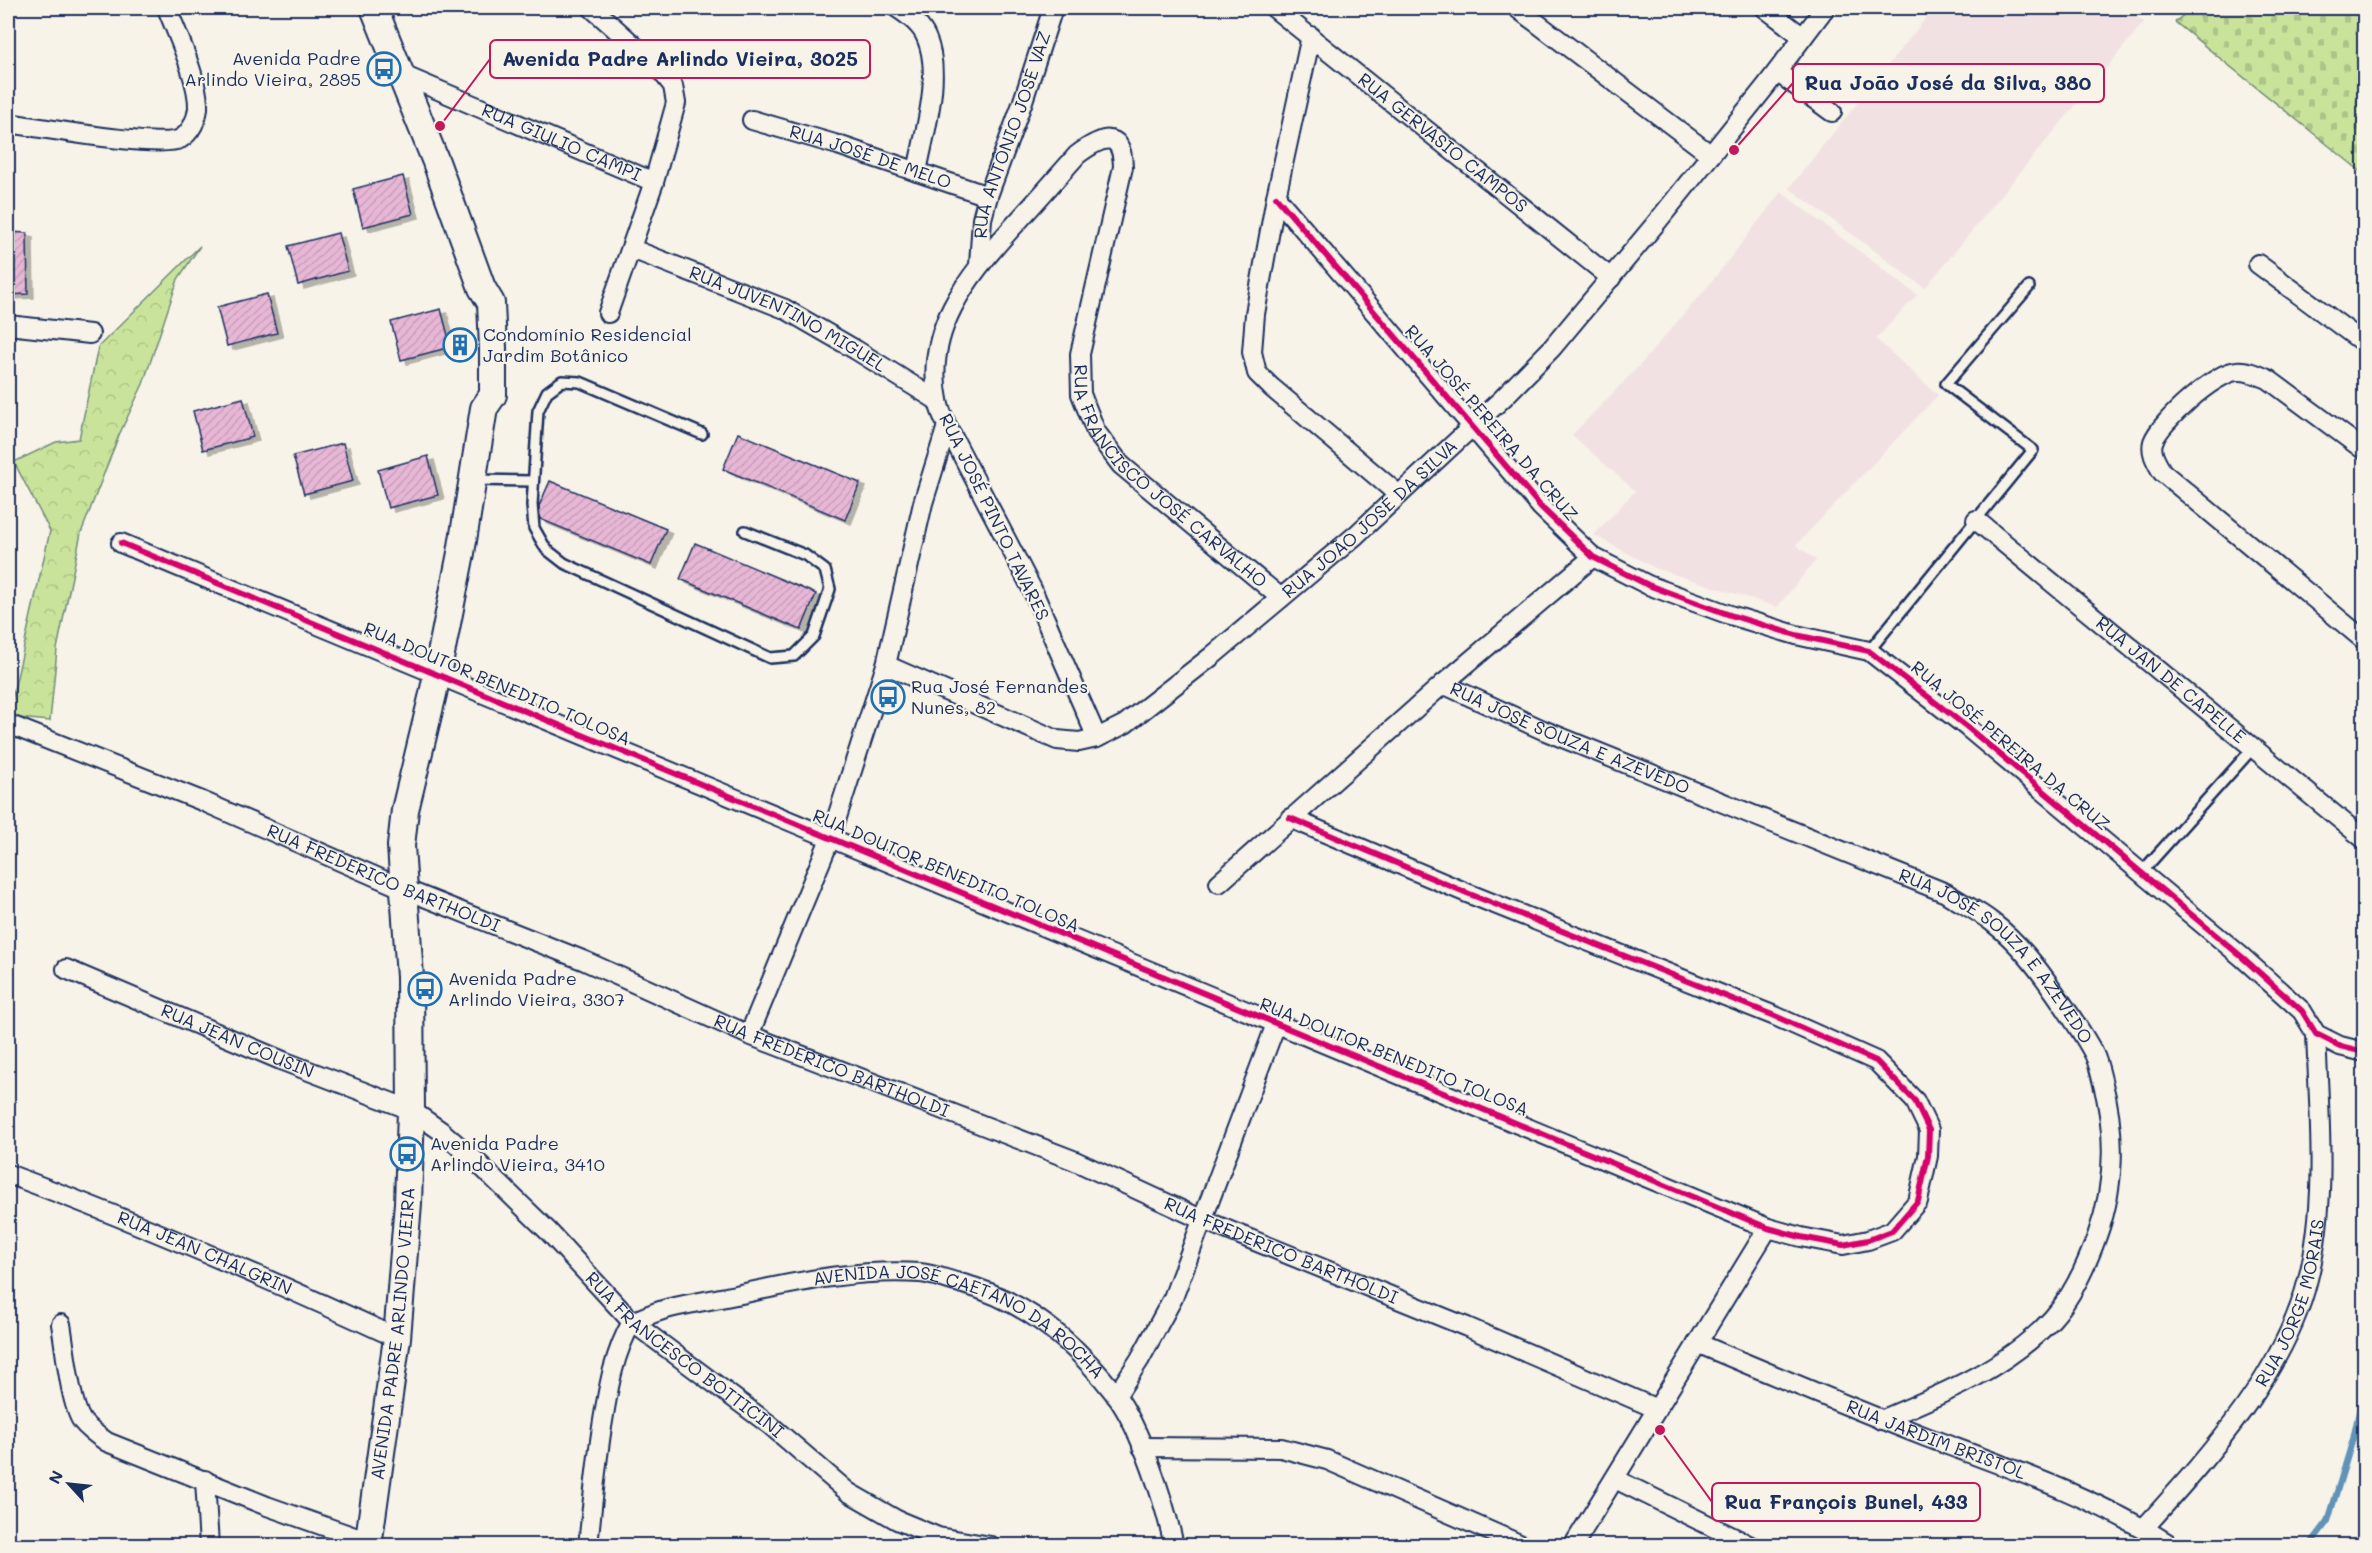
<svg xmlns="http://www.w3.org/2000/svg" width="2372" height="1553" font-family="Mali,sans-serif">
<defs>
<pattern id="forest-crowns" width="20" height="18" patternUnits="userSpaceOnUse" patternTransform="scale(1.5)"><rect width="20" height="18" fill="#c9e49a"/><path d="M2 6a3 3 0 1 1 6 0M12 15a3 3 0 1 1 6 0" fill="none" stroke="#acc487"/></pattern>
<pattern id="cemetery-stones" width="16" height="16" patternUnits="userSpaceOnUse" patternTransform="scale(1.5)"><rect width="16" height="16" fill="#c9e49a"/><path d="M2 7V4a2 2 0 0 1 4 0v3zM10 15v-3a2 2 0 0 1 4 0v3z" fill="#acc487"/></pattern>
<pattern id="building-hatch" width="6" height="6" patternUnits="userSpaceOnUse" patternTransform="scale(1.5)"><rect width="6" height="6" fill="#e8b7d6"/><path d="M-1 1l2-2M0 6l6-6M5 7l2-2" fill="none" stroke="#c69eba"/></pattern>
<filter id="shadow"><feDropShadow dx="6" dy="4" stdDeviation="0" flood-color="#0004"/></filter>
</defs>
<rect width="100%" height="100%" fill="#f7f3e8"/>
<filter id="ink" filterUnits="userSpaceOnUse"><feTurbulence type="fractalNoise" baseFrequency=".0167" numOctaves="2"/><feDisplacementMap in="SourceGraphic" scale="12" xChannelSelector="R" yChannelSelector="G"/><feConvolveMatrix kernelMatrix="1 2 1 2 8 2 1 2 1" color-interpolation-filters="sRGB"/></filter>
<g filter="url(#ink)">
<g fill="#f2e1e3">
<path d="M 1934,8 L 2124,8 L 2144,22 L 1925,288 L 1789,188 Z"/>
<path d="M 1781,192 L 1917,295 L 1876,339 L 1938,395 L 1796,545 L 1816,560 L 1777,607 L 1655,568 L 1594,535 L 1635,491 L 1572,435 L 1640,365 L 1709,285 Z"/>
</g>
<path fill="url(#forest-crowns)" stroke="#728a7c" stroke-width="1.5" d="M 200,246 L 178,279 L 143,384 L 119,435 L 81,533 L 57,649 L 50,721 L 8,717 L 50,531 L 14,462 L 56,442 L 79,439 L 98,347 Z"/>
<path fill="url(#cemetery-stones)" stroke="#728a7c" stroke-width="1.5" d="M 2192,8 L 2364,8 L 2364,174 L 2175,22 Z"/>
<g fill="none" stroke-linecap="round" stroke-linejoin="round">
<path stroke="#6193b7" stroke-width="6" d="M 2309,1546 L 2328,1521 L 2353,1439 L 2364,1387"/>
</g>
<g fill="url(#building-hatch)" stroke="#1b2f5e" stroke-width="1.5" filter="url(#shadow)">
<path d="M 403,176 L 413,214 L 363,227 L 353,189 Z"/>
<path d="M 8,232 L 27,233 L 28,294 L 8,295 Z"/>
<path d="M 338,233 L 348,271 L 298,285 L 288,246 Z"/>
<path d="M 267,294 L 277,333 L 227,346 L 217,307 Z"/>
<path d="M 441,309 L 451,347 L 401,360 L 391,322 Z"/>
<path d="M 243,398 L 253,437 L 203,450 L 193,411 Z"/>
<path d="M 738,433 L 860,483 L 845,520 L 723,469 Z"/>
<path d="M 343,443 L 353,481 L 304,494 L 293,456 Z"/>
<path d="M 428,456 L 438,495 L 388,508 L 378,470 Z"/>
<path d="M 550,481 L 666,529 L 651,565 L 540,519 L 539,506 Z"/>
<path d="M 695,543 L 816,594 L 801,630 L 680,579 Z"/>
</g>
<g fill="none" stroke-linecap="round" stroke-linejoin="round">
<defs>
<g id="service">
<path d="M 702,434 L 580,382 L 562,381 L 547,392 L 538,411 L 532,505 L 534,528 L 546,549 L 564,563 L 770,658 L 794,656 L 814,636 L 830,589 L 825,570 L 805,555 L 745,531"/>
<path d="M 476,480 L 533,481"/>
<path d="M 1869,651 L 2033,450 L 1946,384 L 2029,287"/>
<path d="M 2140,874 L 2253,748"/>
</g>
<g id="minor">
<path d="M 592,8 L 658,67 L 673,86 L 676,103 L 654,182 L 608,313"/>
<path d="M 897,8 C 908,15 921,25 926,37 C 943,75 924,133 917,172"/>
<path id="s1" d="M 1274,8 L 1611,278"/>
<path d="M 1517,8 L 1711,155"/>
<path d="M 1765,8 L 1803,37"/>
<path d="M 1311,36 L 1276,197 L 1255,314 L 1252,352 L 1257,373 L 1271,387 L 1399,495"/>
<path d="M 1777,72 L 1832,112"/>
<path id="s2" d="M 403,75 L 654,182"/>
<path id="s3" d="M 752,120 L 838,145 L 988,196"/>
<path d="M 8,123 C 37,127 160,149 180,139 C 191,133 197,119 198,108 C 199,81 177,34 167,8"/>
<path d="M 1276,197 L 1541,507 L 1593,557 L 1648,585 L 1730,615 L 1796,635 L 1869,651 L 1967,727 L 2242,957 L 2302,1011 L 2316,1034 L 2340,1046 L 2364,1052"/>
<path id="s4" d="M 632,249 L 785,309 L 856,350 L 938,401"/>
<path d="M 2258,264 L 2364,343"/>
<path id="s5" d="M 979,265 L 982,219 L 988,196 L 1022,104 L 1053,8"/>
<path d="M 8,325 L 90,334"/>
<path d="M 2364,450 L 2268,379 C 2258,375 2248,370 2237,371 C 2216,372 2160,422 2153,442 C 2150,453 2157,463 2162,472 L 2364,640"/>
<path id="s6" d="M 1976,520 L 2364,839"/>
<path d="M 121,543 L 1768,1228 L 1801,1237 L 1843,1245 L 1868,1240 L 1892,1231 L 1918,1201 L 1928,1156 L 1929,1130 L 1915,1101 L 1876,1061 L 1775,1016 L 1467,893 L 1290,818"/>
<path id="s7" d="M 886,665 L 1057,740 L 1079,742 L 1097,738 L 1125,724 L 1212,656 L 1356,535 L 1503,398 L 1552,348 L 1657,222 L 1766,86 L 1825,8"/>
<path id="s8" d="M 1443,684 L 1543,730 L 1946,893 C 1961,903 1978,911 1992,922 C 2018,942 2037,967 2055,993 C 2069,1013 2083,1033 2094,1054 C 2098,1062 2100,1072 2102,1080 C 2116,1132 2115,1186 2097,1236 C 2087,1264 2072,1297 2052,1319 C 2007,1368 1941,1395 1881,1420"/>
<path id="s9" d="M 8,724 L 202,801 L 404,889 L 585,961 L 749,1035 L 1073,1160 L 1203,1220 L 1467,1327 L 1657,1409"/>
<path id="s10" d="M 1097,738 L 1032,589 L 947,426 C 944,418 939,409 938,400 C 924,331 967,278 1010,230 C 1033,205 1055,180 1077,155 C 1100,138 1122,127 1123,167 L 1080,354 L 1081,394 L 1096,432 L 1121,465 L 1281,598"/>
<path d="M 1219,883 L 1443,684 L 1593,557"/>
<path id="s11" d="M 66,969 L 283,1061 L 411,1110 L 441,1131 L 477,1162 L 549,1232 L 632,1322 L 770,1425 L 848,1492 L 897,1520 L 938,1537 L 991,1546"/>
<path d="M 749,1035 L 830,839 L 886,665 L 923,503 L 947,426"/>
<path id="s12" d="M 8,1174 C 140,1223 269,1279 397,1338"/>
<path d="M 61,1324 C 65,1347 70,1403 82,1421 C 89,1430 98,1436 107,1442 L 267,1506 L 369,1542"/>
<path id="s13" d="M 1697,1343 C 1773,1375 1849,1407 1926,1437 C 2009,1468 2096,1497 2172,1546"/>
<path d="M 1116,1396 L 1140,1359 L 1173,1298 L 1276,1024"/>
<path d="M 1142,1447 L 1281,1448 L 1327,1460 L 1524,1546"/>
<path d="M 1615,1479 L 1751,1546"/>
<path d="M 205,1480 L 209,1546"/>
<path id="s14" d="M 2144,1528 C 2207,1458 2285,1373 2308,1279 C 2328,1200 2319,1114 2316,1034"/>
<path id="s15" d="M 588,1546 C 592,1506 596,1466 602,1427 C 608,1390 613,1355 632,1322 C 644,1317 657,1311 670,1308 C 696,1302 724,1298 750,1292 C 807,1280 862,1269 920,1273 C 933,1274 947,1280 960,1283 C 1025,1300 1075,1342 1115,1394 C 1141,1429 1165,1503 1174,1546"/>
<path d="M 1573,1546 L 1768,1228"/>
</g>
<g id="secondary">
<path id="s16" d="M 368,1546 L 397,1338 L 408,1203 L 411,1110 L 410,977 L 401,846 L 405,810 L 433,694 L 461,553 L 484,408 L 493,395 L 493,348 L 491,303 L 482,288 L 436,162 L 374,8"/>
</g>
</defs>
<use href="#service" stroke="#1b2f5e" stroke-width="14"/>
<use href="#minor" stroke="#1b2f5e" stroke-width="22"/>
<use href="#secondary" stroke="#1b2f5e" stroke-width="30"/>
<use href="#service" stroke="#f7f3e8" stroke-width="9"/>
<use href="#minor" stroke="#f7f3e8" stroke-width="18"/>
<use href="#secondary" stroke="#f7f3e8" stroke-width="26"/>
<defs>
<g id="cycleway">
<path d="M 1276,197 L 1541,507 L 1593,557 L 1648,585 L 1730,615 L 1796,635 L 1869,651 L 1967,727 L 2242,957 L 2302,1011 L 2316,1034 L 2340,1046 L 2364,1052"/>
<path d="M 121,543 L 1768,1228 L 1801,1237 L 1843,1245 L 1868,1240 L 1892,1231 L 1918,1201 L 1928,1156 L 1929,1130 L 1915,1101 L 1876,1061 L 1775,1016 L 1467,893 L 1290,818"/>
</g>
</defs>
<use href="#cycleway" stroke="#f7f3e8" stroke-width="10"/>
<use href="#cycleway" stroke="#d6006c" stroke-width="6"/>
</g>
</g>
<defs>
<symbol id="bus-ring" viewBox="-11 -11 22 22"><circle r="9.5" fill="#f7f3e8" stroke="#1f6fb2" stroke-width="1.5"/><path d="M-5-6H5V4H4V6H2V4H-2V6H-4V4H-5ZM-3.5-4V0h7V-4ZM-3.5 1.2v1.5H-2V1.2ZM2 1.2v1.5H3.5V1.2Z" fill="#1f6fb2"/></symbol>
<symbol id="building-ring" viewBox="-11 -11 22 22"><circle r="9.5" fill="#f7f3e8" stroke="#1f6fb2" stroke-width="1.5"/><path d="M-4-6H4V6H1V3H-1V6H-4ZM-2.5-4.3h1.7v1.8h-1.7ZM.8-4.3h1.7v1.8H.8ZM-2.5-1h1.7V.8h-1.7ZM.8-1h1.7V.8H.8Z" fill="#1f6fb2"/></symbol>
</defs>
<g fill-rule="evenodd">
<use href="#bus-ring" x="365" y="50" width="38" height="38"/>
<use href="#building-ring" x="441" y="326" width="38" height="38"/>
<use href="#bus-ring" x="869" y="678" width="38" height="38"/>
<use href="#bus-ring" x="406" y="970" width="38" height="38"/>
<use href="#bus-ring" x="388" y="1135" width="38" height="38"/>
</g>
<g text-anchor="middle" stroke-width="4.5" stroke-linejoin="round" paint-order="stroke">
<g font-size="18" fill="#1b2f5e" stroke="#f7f3e8" text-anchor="start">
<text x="361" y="65" text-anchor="end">Avenida Padre<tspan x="361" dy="21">Arlindo Vieira, 2895</tspan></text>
<text x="483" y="341">Condomínio Residencial<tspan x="483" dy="21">Jardim Botânico</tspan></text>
<text x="911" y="693">Rua José Fernandes<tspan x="911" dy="21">Nunes, 82</tspan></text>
<text x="448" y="985">Avenida Padre<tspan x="448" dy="21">Arlindo Vieira, 3307</tspan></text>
<text x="430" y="1150">Avenida Padre<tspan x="430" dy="21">Arlindo Vieira, 3410</tspan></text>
</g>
<g font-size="18" fill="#1b2f5e" stroke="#f7f3e8">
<text dy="6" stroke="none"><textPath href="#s5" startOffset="135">RUA ANTÔNIO JOSÉ VAZ</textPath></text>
<text dy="6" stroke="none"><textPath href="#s1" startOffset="216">RUA GERVÁSIO CAMPOS</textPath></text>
<text dy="6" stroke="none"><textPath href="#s2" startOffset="172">RUA GIULIO CAMPI</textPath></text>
<text dy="6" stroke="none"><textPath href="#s3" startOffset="124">RUA JOSÉ DE MELO</textPath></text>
<text dy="6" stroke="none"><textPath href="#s4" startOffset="171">RUA JUVENTINO MIGUEL</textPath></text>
<text transform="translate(1491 423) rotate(49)" y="6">RUA JOSÉ PEREIRA DA CRUZ</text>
<text dy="6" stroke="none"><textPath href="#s10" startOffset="1088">RUA FRANCISCO JOSÉ CARVALHO</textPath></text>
<text transform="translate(994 517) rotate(64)" y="6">RUA JOSÉ PINTO TAVARES</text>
<text dy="6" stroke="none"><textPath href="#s7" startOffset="578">RUA JOÃO JOSÉ DA SILVA</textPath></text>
<text dy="6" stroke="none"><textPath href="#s6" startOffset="252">RUA JAN DE CAPELLE</textPath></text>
<text transform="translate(497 684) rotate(23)" y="6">RUA DOUTOR BENEDITO TOLOSA</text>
<text dy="6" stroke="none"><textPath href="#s8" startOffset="138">RUA JOSÉ SOUZA E AZEVEDO</textPath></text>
<text transform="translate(2010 746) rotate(40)" y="6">RUA JOSÉ PEREIRA DA CRUZ</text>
<text transform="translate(946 871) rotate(23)" y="6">RUA DOUTOR BENEDITO TOLOSA</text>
<text dy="6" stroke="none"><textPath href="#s9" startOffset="406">RUA FREDERICO BARTHOLDI</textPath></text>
<text dy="6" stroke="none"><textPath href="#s8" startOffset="624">RUA JOSÉ SOUZA E AZEVEDO</textPath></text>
<text dy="6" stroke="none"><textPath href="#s11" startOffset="186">RUA JEAN COUSIN</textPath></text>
<text transform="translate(1394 1057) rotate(22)" y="6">RUA DOUTOR BENEDITO TOLOSA</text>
<text dy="6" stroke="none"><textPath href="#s9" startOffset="892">RUA FREDERICO BARTHOLDI</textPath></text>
<text dy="6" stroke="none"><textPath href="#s9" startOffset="1378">RUA FREDERICO BARTHOLDI</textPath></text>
<text dy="6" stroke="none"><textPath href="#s12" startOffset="212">RUA JEAN CHALGRIN</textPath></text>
<text dy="6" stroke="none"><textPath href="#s14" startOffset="273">RUA JORGE MORAIS</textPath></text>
<text dy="6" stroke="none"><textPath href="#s15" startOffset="576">AVENIDA JOSÉ CAETANO DA ROCHA</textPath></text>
<text dy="6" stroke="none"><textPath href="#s16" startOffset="214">AVENIDA PADRE ARLINDO VIEIRA</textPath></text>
<text dy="6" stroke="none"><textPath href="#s11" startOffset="741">RUA FRANCESCO BOTTICINI</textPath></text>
<text dy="6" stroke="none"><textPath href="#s13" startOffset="258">RUA JARDIM BRISTOL</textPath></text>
</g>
</g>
<path fill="none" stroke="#c2185b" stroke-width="2" d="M440 126L490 59M1734 150L1793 83M1660 1430L1712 1502"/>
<g fill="#c2185b" stroke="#f7f3e8" stroke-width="2">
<circle cx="440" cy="126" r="6"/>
<circle cx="1734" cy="150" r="6"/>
<circle cx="1660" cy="1430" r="6"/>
</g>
<g fill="#f7f3e8" stroke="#c2185b" stroke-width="2">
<rect x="490" y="40" width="380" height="38" rx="6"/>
<rect x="1793" y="64" width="311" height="38" rx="6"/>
<rect x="1712" y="1483" width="268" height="38" rx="6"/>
</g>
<g font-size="20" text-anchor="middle" font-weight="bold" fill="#1b2f5e">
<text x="680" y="66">Avenida Padre Arlindo Vieira, 3025</text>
<text x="1948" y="90">Rua João José da Silva, 380</text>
<text x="1846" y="1509">Rua François Bunel, 433</text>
</g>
<rect width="2372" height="1553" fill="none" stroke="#f7f3e8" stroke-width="30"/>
<rect x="15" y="15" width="2342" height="1523" fill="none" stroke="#1b2f5e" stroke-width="2" filter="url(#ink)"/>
<g transform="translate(69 1484) rotate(297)" stroke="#f7f3e8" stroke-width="4.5" paint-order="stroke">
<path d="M0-4.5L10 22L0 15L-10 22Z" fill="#1b2f5e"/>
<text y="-9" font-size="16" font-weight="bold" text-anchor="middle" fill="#1b2f5e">N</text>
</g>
</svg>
